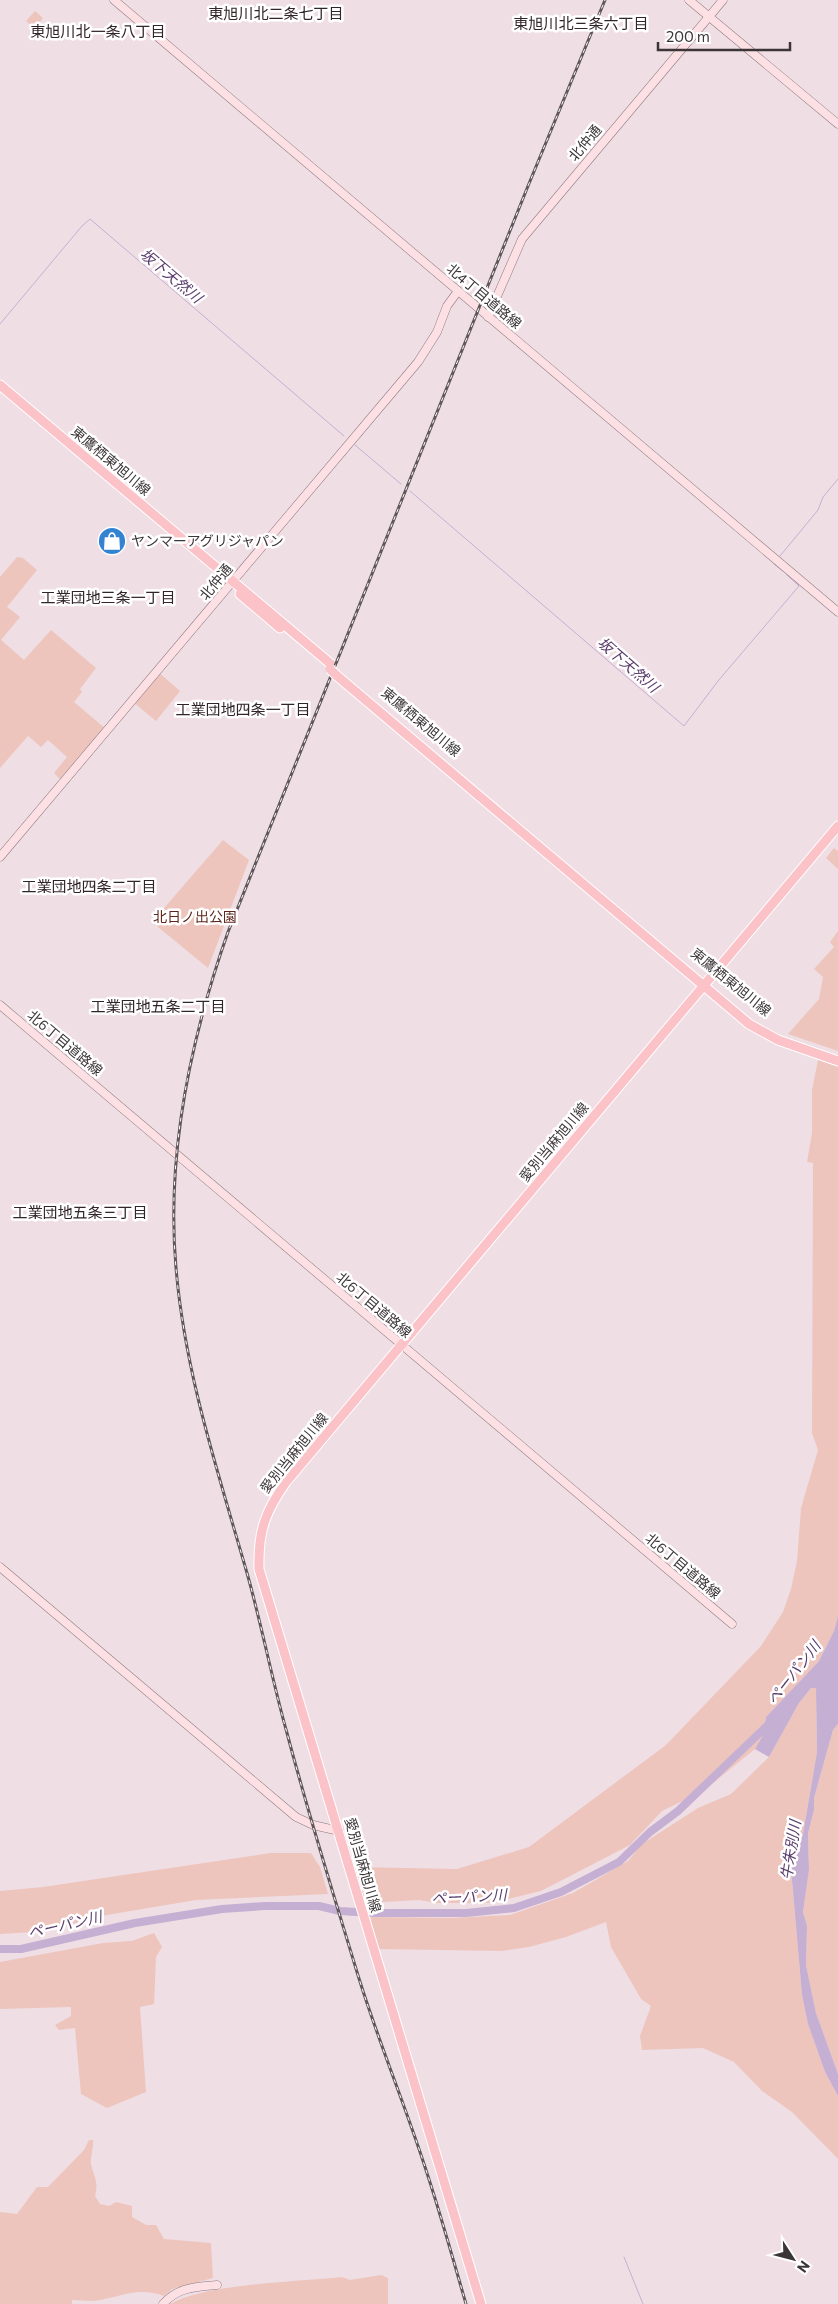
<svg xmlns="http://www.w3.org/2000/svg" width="838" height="2304" font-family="Commissioner,'Noto Sans JP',sans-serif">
<rect width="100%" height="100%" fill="#f0dee5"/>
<g fill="#edc5bd">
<path d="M 35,11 L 43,18 L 35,29 L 26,21 Z"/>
<path d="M 17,557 L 23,558 L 37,570 L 7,607 L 20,617 L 1,640 L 24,660 L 51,630 L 96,668 L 80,689 L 82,692 L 74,702 L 107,730 L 63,782 L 54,773 L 67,757 L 48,740 L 41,747 L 28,736 L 0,768 L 0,577 Z"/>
<path d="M 157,671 L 180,691 L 156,721 L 132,701 Z"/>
<path d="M 223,840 L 249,860 L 208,968 L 152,922 Z"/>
<path d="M 834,848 L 838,851 L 838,869 L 826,858 Z"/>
<path d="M 838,931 L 838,1051 L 788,1034 L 819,999 L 823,977 L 814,969 L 834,947 L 830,942 Z"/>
<path d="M 818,1060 L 838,1066 L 838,1616 L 834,1631 L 819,1661 L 766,1717 L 763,1735 L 755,1749 L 703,1791 L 662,1811 L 630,1845 L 541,1891 L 492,1903 L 437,1903 L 419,1900 L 365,1903 L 354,1867 L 457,1869 L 529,1847 L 666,1745 L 761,1646 L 783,1612 L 791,1589 L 797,1561 L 801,1508 L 818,1450 L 812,1433 L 813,1163 L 807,1162 L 812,1133 L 812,1090 Z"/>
<path d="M 811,1688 L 816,1688 L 817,1752 L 803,1834 L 791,1870 L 802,1995 L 808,2024 L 825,2072 L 838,2096 L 838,2159 L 792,2112 L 762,2091 L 734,2062 L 703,2048 L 642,2050 L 640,2036 L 651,2006 L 641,1999 L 611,1947 L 606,1922 L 566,1937 L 529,1947 L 501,1951 L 379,1949 L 371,1924 L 371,1917 L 451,1918 L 510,1915 L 573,1893 L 628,1861 L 642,1844 L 698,1808 L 731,1794 L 769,1757 L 799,1703 Z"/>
<path d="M 838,1724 L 838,2074 L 816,2013 L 806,1965 L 807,1926 L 803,1912 L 809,1870 L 808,1833 L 814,1810 L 814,1798 L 833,1730 Z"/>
<path d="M 271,1853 L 311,1853 L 320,1867 L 328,1894 L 196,1900 L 95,1917 L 49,1931 L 0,1934 L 0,1891 L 43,1887 Z"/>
<path d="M 154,1933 L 162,1947 L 156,1957 L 154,2004 L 140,2007 L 146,2092 L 107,2108 L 81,2094 L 75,2028 L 59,2030 L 55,2025 L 71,2016 L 71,2007 L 0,2009 L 0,1962 L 103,1943 L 132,1941 Z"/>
<path d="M 89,2140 L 93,2140 C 94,2148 90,2156 91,2164 C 94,2178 99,2181 95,2196 L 100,2204 L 109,2206 L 116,2202 L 132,2206 L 132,2217 L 146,2225 L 156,2225 L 164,2239 L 211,2243 L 213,2278 L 172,2289 L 164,2296 C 136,2286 120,2298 93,2301 C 86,2301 79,2300 72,2300 L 72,2304 L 0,2304 L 0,2212 L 17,2214 L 37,2187 L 48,2187 L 84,2150 Z"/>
<path d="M 381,2275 L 388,2278 L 388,2304 L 170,2304 C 208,2283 297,2282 342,2277 L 350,2280 Z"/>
</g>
<path fill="#c5afd3" d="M 838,1616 L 838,1724 L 833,1730 L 814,1798 L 814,1810 L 808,1833 L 809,1870 L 803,1912 L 807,1926 L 806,1965 L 816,2013 L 838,2074 L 838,2096 L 825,2072 L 808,2024 L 802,1995 L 791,1869 L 803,1834 L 817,1752 L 816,1688 L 811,1688 L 799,1703 L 769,1757 L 755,1749 L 763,1735 L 766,1717 L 819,1661 L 834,1631 Z"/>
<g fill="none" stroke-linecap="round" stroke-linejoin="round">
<g stroke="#c5afd3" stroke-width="1">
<path d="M 0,324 L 82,226 L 90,219 L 344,436"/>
<path d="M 355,445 L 401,484"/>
<path d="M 410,491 L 684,726 L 718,681 L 799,586 L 787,575"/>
<path d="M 780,556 L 818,510 L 823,497 L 838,479"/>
<path d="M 774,564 L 783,571"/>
<path d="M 624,2257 L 643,2304"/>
</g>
<path stroke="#c5afd3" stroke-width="8" d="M 0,1949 L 21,1949 L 135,1923 L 222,1909 L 265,1906 L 319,1906 L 340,1911 L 372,1913 L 466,1913 L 514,1908 L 561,1892 L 619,1862 L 650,1832 L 678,1811 L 770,1723"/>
<defs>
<g id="secondary">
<path d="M 114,0 L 838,612"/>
<path d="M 689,0 L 838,124"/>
<path d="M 488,317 L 522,239 L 723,0"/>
<path d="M 0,857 L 418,362 L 437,332 L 447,306 L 458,291"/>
<path d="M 0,1005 L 732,1624"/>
<path d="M 0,1567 L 296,1817 L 313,1825 L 339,1831"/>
<path d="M 163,2304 C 178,2287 196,2287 217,2285"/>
</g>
<g id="primary">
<path d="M 0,385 L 332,665"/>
<path d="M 240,594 L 280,628"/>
<path d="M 336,675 L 749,1024 L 778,1040 L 838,1061"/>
<path d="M 481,2304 L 259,1569 C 258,1531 265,1512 286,1482 L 838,826"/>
</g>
</defs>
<use href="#secondary" stroke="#8a7a81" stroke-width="9"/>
<use href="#primary" stroke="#fff" stroke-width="11"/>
<use href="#secondary" stroke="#fde0e4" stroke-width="8"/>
<use href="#primary" stroke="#fbc2c8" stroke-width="9"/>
<defs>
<path id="rail" d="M 466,2304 C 453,2259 440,2212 425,2167 C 404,2102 377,2038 357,1972 C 333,1893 308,1813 287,1733 C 272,1680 262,1626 247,1573 C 218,1472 185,1374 176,1268 C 166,1154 190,1040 228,932 L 528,186 L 605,0"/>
</defs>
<use href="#rail" stroke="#5f575a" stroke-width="3"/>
<use href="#rail" stroke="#fff" stroke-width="1" stroke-dasharray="4" stroke-linecap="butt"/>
<defs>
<path id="primary-bridge" d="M 330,669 L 336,675"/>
</defs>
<use href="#primary-bridge" stroke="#fff" stroke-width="11" stroke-linecap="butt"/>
<use href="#primary-bridge" stroke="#fbc2c8" stroke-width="9"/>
</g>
<defs>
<symbol id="shop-disc" viewBox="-11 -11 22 22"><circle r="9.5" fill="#3283d2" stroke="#fff"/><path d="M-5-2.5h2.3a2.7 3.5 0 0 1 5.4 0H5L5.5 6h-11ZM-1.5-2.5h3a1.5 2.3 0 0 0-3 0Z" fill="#fff"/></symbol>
</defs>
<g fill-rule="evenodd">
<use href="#shop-disc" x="96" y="525" width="32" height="32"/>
</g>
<g text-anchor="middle" stroke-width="5" stroke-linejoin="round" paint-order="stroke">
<g font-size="14" fill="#3b3537" stroke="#fff">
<text transform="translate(585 143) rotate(-50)" y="5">北仲通</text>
<text transform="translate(484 296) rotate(40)" y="5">北4丁目道路線</text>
<text transform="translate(111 461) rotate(40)" y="5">東鷹栖東旭川線</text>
<text transform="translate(216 582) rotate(-50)" y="5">北仲通</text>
<text transform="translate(421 722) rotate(40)" y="5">東鷹栖東旭川線</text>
<text transform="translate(731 982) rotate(39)" y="5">東鷹栖東旭川線</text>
<text transform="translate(65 1043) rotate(40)" y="5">北6丁目道路線</text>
<text transform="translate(554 1142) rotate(-50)" y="5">愛別当麻旭川線</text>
<text transform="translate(374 1305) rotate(40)" y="5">北6丁目道路線</text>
<text transform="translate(294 1453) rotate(-51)" y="5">愛別当麻旭川線</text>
<text transform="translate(683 1566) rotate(40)" y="5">北6丁目道路線</text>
<text transform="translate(363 1865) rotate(74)" y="5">愛別当麻旭川線</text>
</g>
<g font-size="14" fill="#3b3537" stroke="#fff" text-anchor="start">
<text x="131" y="546">ヤンマーアグリジャパン</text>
</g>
<g font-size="14" fill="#5f271c" stroke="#fff">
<text x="195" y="922">北日ノ出公園</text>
</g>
<g font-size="15" fill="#32252a" stroke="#fff">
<text x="276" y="19">東旭川北二条七丁目</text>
<text x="581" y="29">東旭川北三条六丁目</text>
<text x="98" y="37">東旭川北一条八丁目</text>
<text x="108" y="603">工業団地三条一丁目</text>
<text x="243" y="715">工業団地四条一丁目</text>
<text x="89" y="892">工業団地四条二丁目</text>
<text x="158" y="1012">工業団地五条二丁目</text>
<text x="80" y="1218">工業団地五条三丁目</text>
</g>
<g font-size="15" font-style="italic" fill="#5a3c6c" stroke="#fff">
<text transform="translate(171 276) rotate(40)" y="5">坂下天然川</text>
<text transform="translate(628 665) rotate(41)" y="5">坂下天然川</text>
<text transform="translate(794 1673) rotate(-52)" y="5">ペーパン川</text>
<text transform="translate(791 1850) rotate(-81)" y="5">牛朱別川</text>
<text transform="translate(469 1897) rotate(-3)" y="5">ペーパン川</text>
<text transform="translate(65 1925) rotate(-13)" y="5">ペーパン川</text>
</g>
</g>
<g transform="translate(793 2259) rotate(126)" stroke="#ffffff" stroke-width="4" paint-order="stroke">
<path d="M0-4L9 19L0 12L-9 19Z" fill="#3b3537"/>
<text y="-8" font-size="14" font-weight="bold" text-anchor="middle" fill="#3b3537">N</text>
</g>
<path d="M658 42v8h132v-8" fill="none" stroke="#3b3537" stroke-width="2.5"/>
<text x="666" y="42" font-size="15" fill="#3b3537" stroke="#ffffff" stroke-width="4" paint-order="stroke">200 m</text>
</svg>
